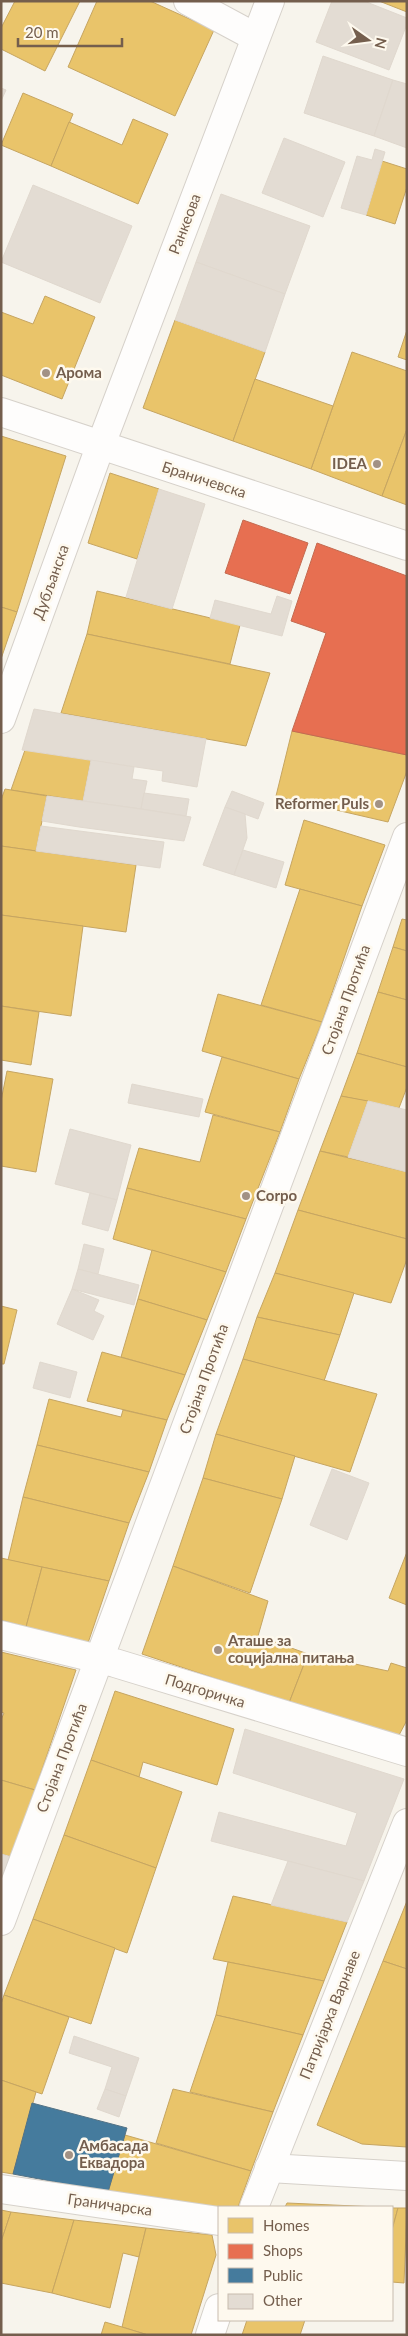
<svg xmlns="http://www.w3.org/2000/svg" width="408" height="2336" font-family="Lato,sans-serif">
<rect width="100%" height="100%" fill="#f7f4ec"/>
<g fill="#e9c46a" stroke="#c6a561">
<path d="M 15,1 L 80,1 L 45,71 L 1,49 L 1,28 Z"/>
<path d="M 97,1 L 150,1 L 214,30 L 175,116 L 68,67 Z"/>
<path d="M 379,1 L 407,1 L 407,12 Z"/>
<path d="M 23,93 L 73,114 L 51,166 L 1,145 Z"/>
<path d="M 133,119 L 168,134 L 138,204 L 51,166 L 69,122 L 122,145 Z"/>
<path d="M 382,161 L 407,169 L 407,187 L 395,224 L 366,215 Z"/>
<path d="M 45,296 L 95,317 L 62,399 L 1,375 L 1,312 L 33,324 Z"/>
<path d="M 175,320 L 265,352 L 233,441 L 143,408 Z"/>
<path d="M 407,330 L 407,360 L 398,357 Z"/>
<path d="M 352,352 L 407,371 L 407,429 L 382,496 L 311,469 Z"/>
<path d="M 255,379 L 333,406 L 311,469 L 233,441 Z"/>
<path d="M 407,429 L 407,505 L 382,496 Z"/>
<path d="M 1,436 L 66,456 L 17,612 L 1,607 Z"/>
<path d="M 110,473 L 159,489 L 137,559 L 88,543 Z"/>
<path d="M 97,591 L 240,625 L 230,664 L 87,634 Z"/>
<path d="M 1,607 L 17,612 L 1,659 Z"/>
<path d="M 87,634 L 270,673 L 246,746 L 61,713 Z"/>
<path d="M 292,731 L 407,755 L 407,771 L 388,822 L 276,796 Z"/>
<path d="M 25,750 L 91,760 L 83,801 L 11,790 Z"/>
<path d="M 5,789 L 47,796 L 36,851 L 1,846 L 1,800 Z"/>
<path d="M 304,820 L 385,845 L 362,906 L 285,885 Z"/>
<path d="M 1,846 L 136,865 L 126,932 L 1,915 Z"/>
<path d="M 300,889 L 362,906 L 322,1022 L 261,1005 Z"/>
<path d="M 1,915 L 83,926 L 71,1016 L 1,1006 Z"/>
<path d="M 402,919 L 407,920 L 407,951 L 393,947 Z"/>
<path d="M 393,947 L 407,951 L 407,1000 L 378,992 Z"/>
<path d="M 378,992 L 407,1000 L 407,1067 L 357,1053 Z"/>
<path d="M 218,994 L 322,1022 L 299,1079 L 202,1051 Z"/>
<path d="M 1,1006 L 39,1012 L 31,1065 L 1,1060 Z"/>
<path d="M 357,1053 L 407,1067 L 407,1087 L 399,1108 L 341,1096 Z"/>
<path d="M 222,1057 L 299,1079 L 280,1132 L 205,1112 Z"/>
<path d="M 7,1071 L 53,1079 L 36,1172 L 1,1166 L 1,1101 Z"/>
<path d="M 341,1096 L 368,1101 L 348,1157 L 320,1151 Z"/>
<path d="M 213,1115 L 280,1132 L 246,1219 L 127,1188 L 139,1148 L 200,1162 Z"/>
<path d="M 320,1151 L 407,1172 L 407,1239 L 298,1210 Z"/>
<path d="M 127,1188 L 246,1219 L 226,1272 L 113,1239 Z"/>
<path d="M 298,1210 L 407,1239 L 407,1259 L 391,1303 L 275,1273 Z"/>
<path d="M 152,1250 L 226,1272 L 207,1320 L 138,1299 Z"/>
<path d="M 275,1273 L 354,1293 L 340,1335 L 257,1317 Z"/>
<path d="M 138,1299 L 207,1320 L 185,1375 L 121,1357 Z"/>
<path d="M 1,1306 L 17,1310 L 4,1364 L 1,1364 Z"/>
<path d="M 257,1317 L 340,1335 L 324,1381 L 243,1359 Z"/>
<path d="M 102,1352 L 185,1375 L 167,1420 L 87,1401 Z"/>
<path d="M 243,1359 L 377,1394 L 350,1472 L 216,1434 Z"/>
<path d="M 49,1399 L 121,1417 L 123,1410 L 167,1420 L 149,1472 L 37,1445 Z"/>
<path d="M 216,1434 L 295,1456 L 282,1499 L 203,1478 Z"/>
<path d="M 37,1445 L 149,1472 L 129,1523 L 23,1497 Z"/>
<path d="M 203,1478 L 282,1499 L 250,1593 L 173,1566 Z"/>
<path d="M 23,1497 L 129,1523 L 109,1581 L 8,1560 Z"/>
<path d="M 407,1552 L 407,1605 L 389,1598 Z"/>
<path d="M 1,1558 L 42,1567 L 26,1627 L 1,1620 Z"/>
<path d="M 173,1566 L 268,1601 L 258,1636 L 308,1654 L 289,1703 L 142,1654 Z"/>
<path d="M 42,1567 L 109,1581 L 88,1643 L 26,1627 Z"/>
<path d="M 1,1652 L 76,1670 L 35,1790 L 1,1780 L 1,1720 L 4,1713 L 1,1712 Z"/>
<path d="M 308,1654 L 388,1671 L 391,1663 L 407,1668 L 407,1720 L 398,1737 L 289,1703 Z"/>
<path d="M 115,1691 L 234,1729 L 217,1785 L 143,1762 L 139,1777 L 91,1760 Z"/>
<path d="M 91,1760 L 182,1792 L 156,1868 L 64,1835 Z"/>
<path d="M 1,1780 L 35,1790 L 12,1857 L 1,1854 Z"/>
<path d="M 64,1835 L 156,1868 L 127,1953 L 33,1919 Z"/>
<path d="M 233,1896 L 347,1922 L 324,1981 L 213,1959 Z"/>
<path d="M 407,1901 L 407,1969 L 383,1961 Z"/>
<path d="M 33,1919 L 115,1948 L 91,2024 L 4,1995 Z"/>
<path d="M 383,1961 L 407,1969 L 407,2147 L 362,2144 L 317,2125 Z"/>
<path d="M 228,1962 L 324,1981 L 303,2035 L 216,2015 Z"/>
<path d="M 4,1995 L 69,2017 L 42,2094 L 1,2080 L 1,2004 Z"/>
<path d="M 216,2015 L 303,2035 L 273,2112 L 190,2092 Z"/>
<path d="M 1,2080 L 36,2092 L 13,2174 L 1,2172 Z"/>
<path d="M 173,2089 L 273,2112 L 251,2171 L 156,2143 Z"/>
<path d="M 125,2135 L 251,2171 L 238,2207 L 219,2207 L 108,2192 Z"/>
<path d="M 287,2203 L 378,2207 L 285,2207 Z"/>
<path d="M 392,2208 L 398,2208 L 392,2230 Z"/>
<path d="M 398,2208 L 407,2208 L 404,2283 L 392,2282 L 392,2230 Z"/>
<path d="M 1,2210 L 11,2212 L 1,2242 Z"/>
<path d="M 11,2212 L 74,2220 L 52,2293 L 1,2283 L 1,2242 Z"/>
<path d="M 74,2220 L 146,2228 L 139,2257 L 123,2253 L 110,2308 L 52,2293 Z"/>
<path d="M 146,2228 L 212,2235 L 216,2255 L 191,2335 L 148,2335 L 122,2327 Z"/>
<path d="M 247,2320 L 305,2320 L 300,2335 L 242,2335 Z"/>
<path d="M 105,2322 L 122,2327 L 148,2335 L 101,2335 Z"/>
</g>
<g fill="#e76f51" stroke="#c46a50">
<path d="M 243,520 L 308,543 L 290,594 L 225,573 Z"/>
<path d="M 317,543 L 407,576 L 407,755 L 292,731 L 326,633 L 291,621 Z"/>
</g>
<path fill="#457b9d" stroke="#537285" d="M 32,2103 L 127,2128 L 108,2192 L 13,2174 Z"/>
<g fill="#e3dcd3" stroke="#e0d8ce">
<path d="M 332,1 L 364,1 L 407,18 L 407,24 L 389,70 L 316,42 Z"/>
<path d="M 323,56 L 393,80 L 374,136 L 304,113 Z"/>
<path d="M 393,80 L 407,84 L 407,148 L 374,136 Z"/>
<path d="M 1,88 L 6,90 L 1,101 Z"/>
<path d="M 284,138 L 345,162 L 323,217 L 262,193 Z"/>
<path d="M 375,149 L 385,152 L 366,215 L 341,208 L 357,156 L 372,160 Z"/>
<path d="M 33,185 L 132,226 L 100,303 L 1,262 Z"/>
<path d="M 221,194 L 310,226 L 285,294 L 196,262 Z"/>
<path d="M 196,262 L 285,294 L 265,352 L 175,320 Z"/>
<path d="M 159,489 L 205,504 L 172,609 L 126,597 Z"/>
<path d="M 277,596 L 292,601 L 282,636 L 210,618 L 215,600 L 271,614 Z"/>
<path d="M 34,709 L 206,739 L 197,787 L 162,781 L 163,771 L 22,750 Z"/>
<path d="M 91,760 L 134,767 L 132,779 L 147,781 L 141,809 L 83,801 Z"/>
<path d="M 232,791 L 264,803 L 258,819 L 225,807 Z"/>
<path d="M 144,793 L 189,799 L 186,816 L 141,809 Z"/>
<path d="M 47,796 L 141,809 L 191,817 L 184,841 L 79,827 L 42,821 Z"/>
<path d="M 225,807 L 245,814 L 247,838 L 234,875 L 203,865 Z"/>
<path d="M 41,826 L 164,842 L 160,868 L 36,851 Z"/>
<path d="M 243,850 L 284,862 L 276,888 L 234,875 Z"/>
<path d="M 132,1084 L 203,1099 L 199,1117 L 128,1103 Z"/>
<path d="M 368,1101 L 407,1110 L 407,1172 L 348,1157 Z"/>
<path d="M 70,1129 L 131,1145 L 117,1200 L 55,1184 Z"/>
<path d="M 90,1193 L 117,1200 L 108,1231 L 82,1224 Z"/>
<path d="M 84,1244 L 104,1249 L 98,1274 L 78,1269 Z"/>
<path d="M 78,1269 L 139,1285 L 134,1305 L 72,1289 Z"/>
<path d="M 72,1289 L 99,1300 L 94,1311 L 104,1316 L 93,1340 L 57,1324 Z"/>
<path d="M 40,1362 L 77,1372 L 70,1398 L 33,1388 Z"/>
<path d="M 332,1469 L 369,1483 L 347,1540 L 310,1525 Z"/>
<path d="M 245,1729 L 404,1779 L 364,1881 L 211,1841 L 219,1812 L 346,1846 L 357,1813 L 233,1773 Z"/>
<path d="M 1,1854 L 12,1857 L 1,1887 Z"/>
<path d="M 288,1861 L 364,1881 L 347,1922 L 271,1905 Z"/>
<path d="M 74,2036 L 139,2058 L 126,2096 L 105,2089 L 112,2067 L 69,2053 Z"/>
<path d="M 105,2089 L 126,2096 L 119,2117 L 97,2109 Z"/>
</g>
<g fill="none" stroke-linecap="round" stroke-linejoin="round">
<defs>
<g id="minor">
<path d="M 188,1 L 255,37"/>
<path d="M 1,412 L 407,546"/>
<path d="M 1,719 L 97,455 L 270,1"/>
<path d="M 1,1635 L 115,1663 L 407,1752"/>
<path d="M 1,1921 L 407,837"/>
<path d="M 269,2168 L 407,2176"/>
<path d="M 1,2189 L 219,2221"/>
<path d="M 254,2207 L 407,1823"/>
<path d="M 210,2335 L 219,2308"/>
</g>
</defs>
<use href="#minor" stroke="#d6d1ca" stroke-width="30"/>
<use href="#minor" stroke="#fefdfc" stroke-width="28"/>
</g>
<g fill="#a29285" stroke="#fef9ee" stroke-width="2">
<circle cx="46" cy="373" r="5"/>
<circle cx="377" cy="464" r="5"/>
<circle cx="379" cy="804" r="5"/>
<circle cx="246" cy="1196" r="5"/>
<circle cx="218" cy="1650" r="5"/>
<circle cx="69" cy="2155" r="5"/>
</g>
<g text-anchor="middle" stroke-width="5" stroke-linejoin="round" paint-order="stroke">
<g font-size="15" fill="#745e4d" stroke="#fef9ee">
<text transform="translate(185 224) rotate(-69)" y="5">Ранкеова</text>
<text transform="translate(204 480) rotate(18)" y="5">Браничевска</text>
<text transform="translate(51 582) rotate(-70)" y="5">Дубљанска</text>
<text transform="translate(346 1000) rotate(-70)" y="5">Стојана Протића</text>
<text transform="translate(204 1379) rotate(-70)" y="5">Стојана Протића</text>
<text transform="translate(205 1691) rotate(17)" y="5">Подгоричка</text>
<text transform="translate(62 1758) rotate(-69)" y="5">Стојана Протића</text>
<text transform="translate(330 2015) rotate(-68)" y="5">Патријарха Варнаве</text>
<text transform="translate(110 2205) rotate(8)" y="5">Граничарска</text>
</g>
<g font-size="15" font-weight="bold" fill="#745e4d" stroke="#fef9ee" text-anchor="start">
<text x="56" y="378">Арома</text>
<text x="367" y="469" text-anchor="end">IDEA</text>
<text x="369" y="809" text-anchor="end">Reformer Puls</text>
<text x="256" y="1201">Corpo</text>
<text x="228" y="1646">Аташе за<tspan x="228" dy="17">социјална питања</tspan></text>
<text x="79" y="2151">Амбасада<tspan x="79" dy="17">Еквадора</tspan></text>
</g>
</g>
<rect width="408" height="2336" fill="none" stroke="#745e4d" stroke-width="5"/>
<rect x="218" y="2206" width="175" height="115" fill="#fef9ee" stroke="#c7bbae"/>
<rect x="228" y="2218" width="25" height="15" fill="#e9c46a" stroke="#c7bbae"/>
<text x="263" y="2231" font-size="15" fill="#745e4d">Homes</text>
<rect x="228" y="2244" width="25" height="15" fill="#e76f51" stroke="#c7bbae"/>
<text x="263" y="2256" font-size="15" fill="#745e4d">Shops</text>
<rect x="228" y="2268" width="25" height="15" fill="#457b9d" stroke="#c7bbae"/>
<text x="263" y="2281" font-size="15" fill="#745e4d">Public</text>
<rect x="228" y="2294" width="25" height="15" fill="#e3dcd3" stroke="#c7bbae"/>
<text x="263" y="2306" font-size="15" fill="#745e4d">Other</text>
<g transform="translate(368 40) rotate(104)" stroke="#fef9ee" stroke-width="4" paint-order="stroke">
<path d="M0-4L9 19L0 12L-9 19Z" fill="#745e4d"/>
<text y="-8" font-size="14" font-weight="bold" text-anchor="middle" fill="#745e4d">N</text>
</g>
<path d="M18 38v8h104v-8" fill="none" stroke="#745e4d" stroke-width="2.5"/>
<text x="25" y="38" font-size="15" fill="#745e4d" stroke="#fef9ee" stroke-width="4" paint-order="stroke">20 m</text>
</svg>
